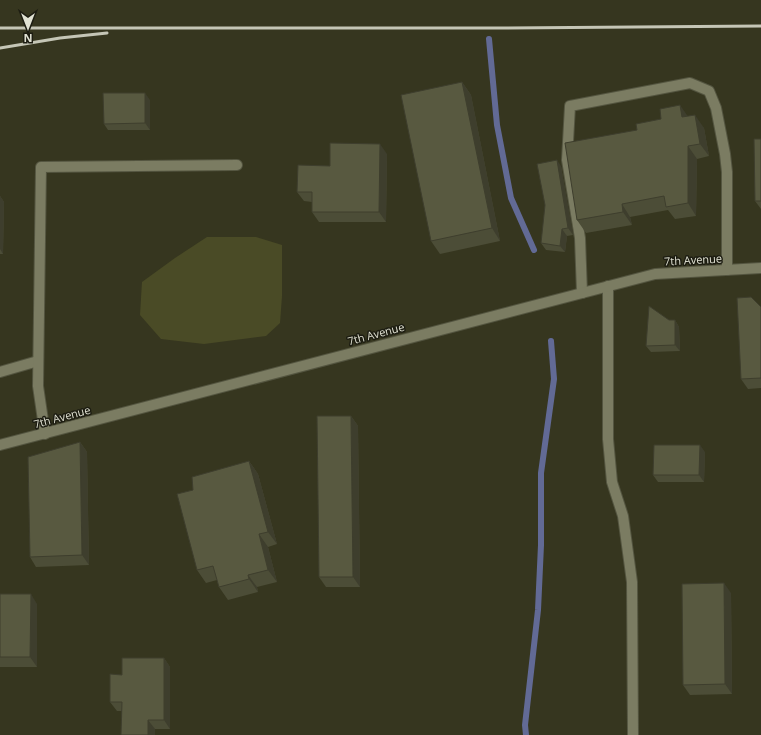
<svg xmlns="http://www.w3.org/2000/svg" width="761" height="735" font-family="'Open Sans',sans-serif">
<rect width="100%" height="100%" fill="#36361f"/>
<path fill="#4a4b26" d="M 207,237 L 256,237 L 282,245 L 282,296 L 280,323 L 266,336 L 204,344 L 161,339 L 140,315 L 142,282 L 175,258 Z"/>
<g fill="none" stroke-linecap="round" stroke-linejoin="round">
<g stroke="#626a95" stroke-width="6">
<path d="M 489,39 L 497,125 L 511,198 L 534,250"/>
<path d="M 526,735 L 525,725 L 538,610 L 541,545 L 541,473 L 554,379 L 551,341"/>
</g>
<defs>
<g id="lane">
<path d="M 608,286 L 608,439 L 612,482 L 623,516 L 632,582 L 633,735"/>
<path d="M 582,293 L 580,238 L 567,160 L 570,106 L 690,83 L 709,91 L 716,108 L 725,154 L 727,172 L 727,270"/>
<path d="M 0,372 L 38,361"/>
<path d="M 45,434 L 38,386 L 41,167 L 237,165"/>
</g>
<path id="secondary" d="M 0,445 L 655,274 L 761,268"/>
</defs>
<use href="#lane" stroke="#545540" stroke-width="12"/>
<use href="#secondary" stroke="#545540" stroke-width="12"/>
<use href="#lane" stroke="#7b7c62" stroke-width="10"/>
<use href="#secondary" stroke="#7b7c62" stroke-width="10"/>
<g stroke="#c5c6b6" stroke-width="3">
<path d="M 0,28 L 508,28 L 761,26"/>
<path d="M 0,48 L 60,38 L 107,33"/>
</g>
</g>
<g fill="#4c4d37">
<path d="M 462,82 L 471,95 L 500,241 L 440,254 L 431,241 Z"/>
<path d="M 150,100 L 150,130 L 108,130 L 104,124 Z"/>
<path d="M 688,116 L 704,128 L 709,156 L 697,159 L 696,216 L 675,219 L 668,210 L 630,217 L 632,225 L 586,233 L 577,220 L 637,130 Z"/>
<path d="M 761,139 L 761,209 L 755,201 Z"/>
<path d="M 387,154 L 386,222 L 319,222 L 312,212 L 312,202 L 304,201 L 297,192 L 330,166 Z"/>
<path d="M 561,166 L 573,235 L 567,236 L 565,252 L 546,250 L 541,243 Z"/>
<path d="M 0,196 L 4,202 L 3,254 L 0,254 Z"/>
<path d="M 761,307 L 761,388 L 748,389 L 741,379 Z"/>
<path d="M 669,320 L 675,320 L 679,327 L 680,351 L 651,352 L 646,346 Z"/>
<path d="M 351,416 L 358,426 L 360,587 L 326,587 L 319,577 Z"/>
<path d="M 80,442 L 87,452 L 89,565 L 36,567 L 30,557 Z"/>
<path d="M 705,452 L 704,482 L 658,482 L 653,475 Z"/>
<path d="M 249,461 L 258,474 L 277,544 L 268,547 L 277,582 L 257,587 L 258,592 L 228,600 L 219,587 L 217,580 L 206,583 L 197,570 Z"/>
<path d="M 731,593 L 732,694 L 690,695 L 683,685 Z"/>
<path d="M 0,594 L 37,604 L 37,667 L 0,667 Z"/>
<path d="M 164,658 L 170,667 L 170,729 L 155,729 L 155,735 L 121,735 L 122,711 L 117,711 L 110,702 L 122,675 Z"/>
</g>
<g fill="#3e3e2d">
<path d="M 462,82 L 471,95 L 500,241 L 492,228 Z"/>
<path d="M 145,93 L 150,100 L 150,130 L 145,123 Z"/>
<path d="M 680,105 L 689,118 L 682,117 Z"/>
<path d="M 695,115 L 704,128 L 709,156 L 700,144 Z"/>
<path d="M 380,144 L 387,154 L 386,222 L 379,212 Z"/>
<path d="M 688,146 L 697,159 L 696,216 L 688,203 Z"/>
<path d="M 557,160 L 561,166 L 573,235 L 568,228 Z"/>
<path d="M 0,196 L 4,202 L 3,254 L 0,249 Z"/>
<path d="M 622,204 L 630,217 L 632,225 L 623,212 Z"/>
<path d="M 562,229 L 567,236 L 565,252 L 560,246 Z"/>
<path d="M 675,320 L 679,327 L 680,351 L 675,345 Z"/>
<path d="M 351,416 L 358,426 L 360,587 L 353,577 Z"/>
<path d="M 80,442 L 87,452 L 89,565 L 82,555 Z"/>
<path d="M 700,445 L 705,452 L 704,482 L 699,475 Z"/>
<path d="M 249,461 L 258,474 L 277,544 L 268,532 Z"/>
<path d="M 259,534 L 268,547 L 277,582 L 268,570 Z"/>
<path d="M 248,575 L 257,587 L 258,592 L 249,579 Z"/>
<path d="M 724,583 L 731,593 L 732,694 L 725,684 Z"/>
<path d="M 31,594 L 37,604 L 37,667 L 30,657 Z"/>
<path d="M 164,658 L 170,667 L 170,729 L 164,720 Z"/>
<path d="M 148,720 L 155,729 L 155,735 L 148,735 Z"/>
</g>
<g fill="#585940" stroke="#3e3e2d">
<path d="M 462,82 L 492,228 L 431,241 L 401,95 Z"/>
<path d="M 103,93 L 145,93 L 145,123 L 104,124 Z"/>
<path d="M 680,105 L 682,117 L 695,115 L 700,144 L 688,146 L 688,203 L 666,207 L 664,196 L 622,204 L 623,212 L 577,220 L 565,143 L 637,130 L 636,124 L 661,119 L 660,109 Z"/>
<path d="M 754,139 L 761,139 L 761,201 L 755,201 Z"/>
<path d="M 330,143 L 380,144 L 379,212 L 312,212 L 312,192 L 297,192 L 298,165 L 330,166 Z"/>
<path d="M 557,160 L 568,228 L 562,229 L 560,246 L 541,243 L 545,205 L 537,164 Z"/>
<path d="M 751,297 L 761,307 L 761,378 L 741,379 L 737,298 Z"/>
<path d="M 649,306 L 669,320 L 675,320 L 675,345 L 646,346 Z"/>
<path d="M 317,416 L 351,416 L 353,577 L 319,577 Z"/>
<path d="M 80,442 L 82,555 L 30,557 L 28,457 Z"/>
<path d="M 654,445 L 700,445 L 699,475 L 653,475 Z"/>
<path d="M 249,461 L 268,532 L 259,534 L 268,570 L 248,575 L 249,579 L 219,587 L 213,566 L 197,570 L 177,494 L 193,490 L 192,477 Z"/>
<path d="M 724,583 L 725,684 L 683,685 L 682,584 Z"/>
<path d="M 0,594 L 31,594 L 30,657 L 0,657 Z"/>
<path d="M 122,658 L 164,658 L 164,720 L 148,720 L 148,735 L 121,735 L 122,702 L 110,702 L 110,674 L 122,675 Z"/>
</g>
<g text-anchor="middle" stroke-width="3" stroke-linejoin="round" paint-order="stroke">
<g font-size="11" fill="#e1e2d3" stroke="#1d1d12">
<text transform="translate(693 260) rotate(-3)" y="4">7th Avenue</text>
<text transform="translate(376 334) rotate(-15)" y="4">7th Avenue</text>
<text transform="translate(62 417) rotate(-15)" y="4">7th Avenue</text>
</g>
</g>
<g transform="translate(28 28) rotate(180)" stroke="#1d1d12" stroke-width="3" paint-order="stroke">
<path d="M0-3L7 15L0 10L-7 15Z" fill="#e1e2d3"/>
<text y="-6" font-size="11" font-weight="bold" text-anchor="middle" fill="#e1e2d3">N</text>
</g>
</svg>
